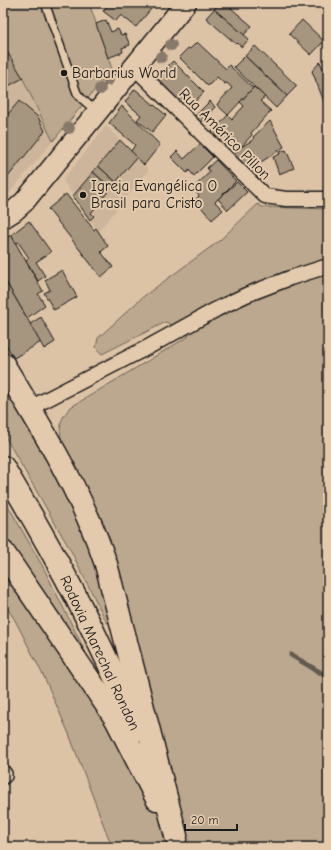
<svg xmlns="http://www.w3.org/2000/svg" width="331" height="850" font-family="'Comic Neue',sans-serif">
<rect width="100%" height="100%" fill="#dcc3a6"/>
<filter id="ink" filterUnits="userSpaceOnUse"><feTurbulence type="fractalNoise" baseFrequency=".025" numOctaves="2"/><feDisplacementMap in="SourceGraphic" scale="8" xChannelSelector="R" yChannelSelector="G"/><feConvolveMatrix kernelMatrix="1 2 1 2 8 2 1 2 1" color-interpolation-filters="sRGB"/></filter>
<g filter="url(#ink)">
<g fill="#ccb59a">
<path d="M 3,45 L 24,81 L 53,141 L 6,197 L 3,192 Z"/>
<path d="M 106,126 L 149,170 L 98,232 L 63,180 Z"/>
</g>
<g fill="#bca88f" stroke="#6c6256">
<path d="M 3,3 L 89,3 L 112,69 L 53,141 L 24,81 L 3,45 Z"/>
<path d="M 258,204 L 262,207 L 328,209 L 328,847 L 112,847 L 69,734 L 45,679 L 16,622 L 3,601 L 3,562 L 118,738 L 157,722 L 62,443 C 59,428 59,419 71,407 L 189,336 L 166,322 L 102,354 L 96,348 L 98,338 L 144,296 L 219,241 Z"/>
<path d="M 3,383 L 43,449 L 95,558 L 112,621 L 107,623 L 71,551 L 3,433 Z"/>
<path d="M 3,497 L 43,567 L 86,653 L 80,656 L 3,543 Z"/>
</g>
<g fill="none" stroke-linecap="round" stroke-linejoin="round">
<path stroke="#635a50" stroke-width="5" d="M 291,655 L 328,677"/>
</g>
<g fill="#a6957f" stroke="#1c1c1c">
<path d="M 108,3 L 156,3 L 136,27 L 121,15 L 116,21 L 103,11 L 108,5 Z"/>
<path d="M 219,3 L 225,3 L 252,26 L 244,35 L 214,9 Z"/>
<path d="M 214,9 L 249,39 L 242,47 L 237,43 L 236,44 L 206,18 Z"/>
<path d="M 106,20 L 111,32 L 118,29 L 121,35 L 125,34 L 130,45 L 122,48 L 123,52 L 108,58 L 96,24 Z"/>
<path d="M 302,20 L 324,41 L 311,55 L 289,34 Z"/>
<path d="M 197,42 L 226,69 L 229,65 L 253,88 L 228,115 L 217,105 L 218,103 L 232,88 L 227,83 L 225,84 L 217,77 L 208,86 L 179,57 L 188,48 L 190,49 Z"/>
<path d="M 3,45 L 23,78 L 3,89 Z"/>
<path d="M 255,46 L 297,86 L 287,96 L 245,56 Z"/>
<path d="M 245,56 L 287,96 L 276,108 L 234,67 Z"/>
<path d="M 173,61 L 204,92 L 187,110 L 155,79 Z"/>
<path d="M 320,62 L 328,80 L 327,109 L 312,71 Z"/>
<path d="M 254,87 L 265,97 L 260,101 L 271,111 L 251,133 L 252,135 L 239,149 L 224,135 L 219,141 L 211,133 L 228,115 L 232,119 L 244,106 L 240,102 Z"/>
<path d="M 135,89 L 166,115 L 152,132 L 137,120 L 141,115 L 125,102 Z"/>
<path d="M 19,101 L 38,117 L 45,131 L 3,183 L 3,120 Z"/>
<path d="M 210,101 L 215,107 L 200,123 L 194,117 Z"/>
<path d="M 122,106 L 160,145 L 144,165 L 131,151 L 135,145 L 109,123 Z"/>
<path d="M 270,121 L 284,147 L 249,170 L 234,155 L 240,148 L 254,139 L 253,137 Z"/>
<path d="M 120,140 L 137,157 L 116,182 L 98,166 Z"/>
<path d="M 200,144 L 213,157 L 194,176 L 189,170 L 187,173 L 171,157 L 177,151 L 184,159 Z"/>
<path d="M 286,150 L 294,168 L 279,174 L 273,157 L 280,154 L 279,152 Z"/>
<path d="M 216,160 L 236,181 L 215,202 L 223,210 L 212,220 L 195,200 L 199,196 L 193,188 L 210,172 L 207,168 Z"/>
<path d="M 98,166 L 116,182 L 111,188 L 93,172 Z"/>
<path d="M 93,172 L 111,188 L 91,213 L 94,216 L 90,220 L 73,196 Z"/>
<path d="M 237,182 L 247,192 L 228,210 L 218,199 Z"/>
<path d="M 66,194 L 94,230 L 96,228 L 108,246 L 101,252 L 113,267 L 101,277 L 48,209 Z"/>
<path d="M 29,221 L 51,252 L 36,262 L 45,276 L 38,281 L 26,260 L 29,258 L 18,242 L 16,243 L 11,235 Z"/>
<path d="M 11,235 L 43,291 L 38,294 L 45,305 L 27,318 L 3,277 L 3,266 L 6,264 L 3,260 L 3,239 Z"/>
<path d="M 62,270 L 77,297 L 54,310 L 44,293 L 50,290 L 45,280 Z"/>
<path d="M 3,277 L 41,342 L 14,358 L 3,340 Z"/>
<path d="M 41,317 L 55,342 L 44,349 L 30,324 Z"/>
</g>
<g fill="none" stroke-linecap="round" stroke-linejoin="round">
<defs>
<g id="service">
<path d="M 45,3 L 77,93 L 82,99 L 96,111"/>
<path d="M 3,766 L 8,773 L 8,777 L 3,781"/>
</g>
<g id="minor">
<path d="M 134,67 L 265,196 L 286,199 L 328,199"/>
<path d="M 30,408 L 150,346 L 217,309 L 246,295 L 290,278 L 328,266"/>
</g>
<path id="secondary" d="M 3,218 L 14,211 L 24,202 L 186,3"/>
<g id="primary">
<path d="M 3,364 C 42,428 82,493 106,564 L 176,836"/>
<path d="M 3,467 C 53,551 101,638 137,730"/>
<path d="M 3,552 L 116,719 L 157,799"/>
</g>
</defs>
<use href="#service" stroke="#1c1c1c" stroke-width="10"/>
<use href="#minor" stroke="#1c1c1c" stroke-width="17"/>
<use href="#secondary" stroke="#1c1c1c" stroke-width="23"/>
<use href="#primary" stroke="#1c1c1c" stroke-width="25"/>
<use href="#service" stroke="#e4caac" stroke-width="7"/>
<use href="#minor" stroke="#e4caac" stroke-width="14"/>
<use href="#secondary" stroke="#e4caac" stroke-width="20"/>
<use href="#primary" stroke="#e4caac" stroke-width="22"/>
</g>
<g fill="#887a6a">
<circle cx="171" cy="45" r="6"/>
<circle cx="161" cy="57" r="6"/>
<circle cx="108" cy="80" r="6"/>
<circle cx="100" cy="89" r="6"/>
<circle cx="69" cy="128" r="6"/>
</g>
</g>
<g fill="#1c1c1c" stroke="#e4caac" stroke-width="1.5">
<circle cx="64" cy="73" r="4"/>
<circle cx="83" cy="195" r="4"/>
</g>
<g text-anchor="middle" stroke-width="4" stroke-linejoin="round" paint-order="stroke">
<g font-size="15" fill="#1c1c1c" stroke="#e4caac" text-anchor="start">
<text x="72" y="78">Barbarius World</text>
<text x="91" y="191">Igreja Evangélica O<tspan x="91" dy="17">Brasil para Cristo</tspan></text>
</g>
<g font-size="15" fill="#1c1c1c" stroke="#e4caac">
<text transform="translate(225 134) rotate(45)" y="5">Rua Américo Pillon</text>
<text transform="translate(100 653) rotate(65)" y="5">Rodovia Marechal Rondon</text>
</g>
</g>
<rect width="331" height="850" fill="none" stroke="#e4caac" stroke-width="16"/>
<rect x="8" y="8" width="315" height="834" fill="none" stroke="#1c1c1c" stroke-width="1.5" filter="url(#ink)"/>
<path d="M185 824v6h52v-6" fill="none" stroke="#1c1c1c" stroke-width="2"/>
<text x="191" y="824" font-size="12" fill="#1c1c1c" stroke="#e4caac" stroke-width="3" paint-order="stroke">20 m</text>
</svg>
